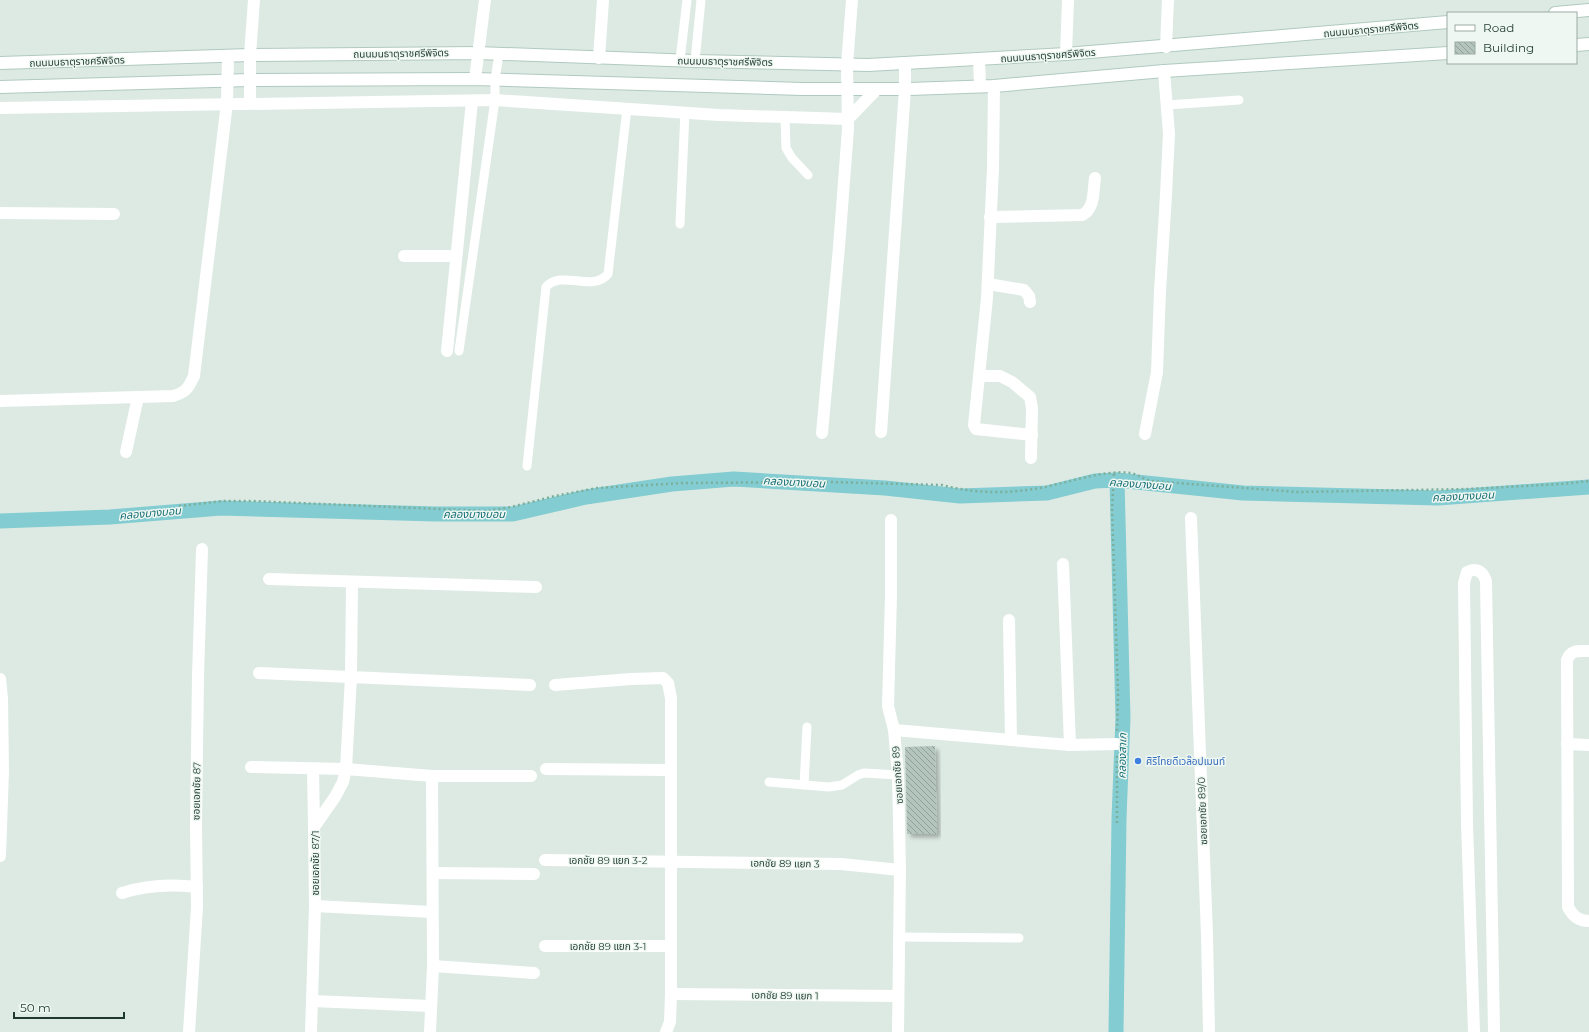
<svg xmlns="http://www.w3.org/2000/svg" width="1589" height="1032" font-family="Montserrat,'Noto Sans Thai',sans-serif">
<defs>
<pattern id="building-back-hatch" width="6" height="6" patternUnits="userSpaceOnUse"><rect width="6" height="6" fill="#b3c5bc"/><path d="M-1 5l2 2M0 0l6 6M5-1l2 2" fill="none" stroke="#91a199"/></pattern>
<filter id="shadow"><feDropShadow dx="3.5" dy="3.5" stdDeviation="2" flood-color="#0004"/></filter>
</defs>
<rect width="100%" height="100%" fill="#ddeae3"/>
<g fill="none" stroke-linecap="round" stroke-linejoin="round">
<g stroke="#82ccd2" stroke-width="15">
<path d="M 0,521 L 110,517 L 221,508 L 436,514 L 513,514 L 586,497 L 672,484 L 734,479 L 885,488 L 960,496 L 1047,493 L 1095,481 L 1117,480 L 1243,493 L 1438,498 L 1589,487"/>
<path d="M 1116,1032 L 1119,818 L 1123,718 L 1117,480"/>
</g>
</g>
<path fill="url(#building-back-hatch)" filter="url(#shadow)" d="M 935,746 L 937,834 L 907,834 L 905,747 Z"/>
<g fill="none" stroke-linecap="round" stroke-linejoin="round">
<defs>
<g id="secondary">
<path d="M 1555,13 L 1589,10"/>
<path d="M 1576,45 L 1589,44"/>
<path d="M 0,63 L 250,55 L 478,53 L 695,61 L 868,65 L 1066,54 L 1448,22"/>
<path d="M 0,87 L 250,80 L 475,79 L 802,89 L 909,89 L 994,86 L 1164,71 L 1448,53"/>
</g>
</defs>
<use href="#secondary" stroke="#b0cabf" stroke-width="14"/>
<g stroke="#7caf9b" stroke-width="2.5" stroke-dasharray="2 3" stroke-linecap="butt">
<path d="M 1114,474 L 1112,509 L 1118,694 L 1117,731"/>
<path d="M 179,506 L 223,501 L 252,501 L 487,511 L 511,507 L 555,496 L 597,488 L 683,483 L 829,482 L 942,485 C 972,493 1003,494 1034,489 C 1062,485 1102,469 1131,473 C 1138,475 1144,479 1151,481 L 1298,492 L 1469,489 L 1561,484 L 1589,481"/>
<path d="M 1117,823 L 1117,756"/>
</g>
<g stroke="#fff" stroke-width="9">
<path d="M 680,60 L 687,0"/>
<path d="M 695,61 L 701,0"/>
<path d="M 1167,105 L 1239,100"/>
<path d="M 785,118 L 786,148 L 792,158 L 808,175"/>
<path d="M 680,224 L 685,112"/>
<path d="M 459,351 L 495,100 L 495,80 L 499,54"/>
<path d="M 527,466 L 546,287 C 562,269 592,293 608,274 L 627,108"/>
<path d="M 769,782 L 829,787 L 842,785 L 858,775 L 864,773 L 898,775"/>
<path d="M 804,785 L 807,727"/>
<path d="M 899,937 L 1019,938"/>
</g>
<g stroke="#fff" stroke-width="12">
<path d="M 1166,47 L 1168,0"/>
<path d="M 1066,54 L 1068,0"/>
<path d="M 599,58 L 603,0"/>
<path d="M 979,59 L 980,86"/>
<path d="M 475,79 L 485,0"/>
<path d="M 994,86 L 993,168 L 987,298 L 974,425 L 976,429 L 1032,435"/>
<path d="M 250,103 L 250,55 L 254,0"/>
<path d="M 0,108 L 495,100 L 719,115 L 848,119 L 876,90"/>
<path d="M 0,213 L 114,214"/>
<path d="M 990,217 L 1082,215 C 1095,209 1093,191 1095,178"/>
<path d="M 404,256 L 456,256"/>
<path d="M 988,284 L 1024,290 L 1029,296 L 1030,302"/>
<path d="M 447,351 L 472,101"/>
<path d="M 979,376 L 1000,376 L 1012,382 L 1030,397 L 1032,408 L 1031,458"/>
<path d="M 0,401 L 173,396 C 186,392 188,389 194,376 L 227,103 L 228,56"/>
<path d="M 881,432 L 905,89 L 905,63"/>
<path d="M 822,433 L 839,247 L 848,129 L 847,65 L 852,0"/>
<path d="M 1145,434 L 1157,372 L 1160,291 L 1166,195 L 1169,134 L 1164,71"/>
<path d="M 126,452 L 138,397"/>
<path d="M 1191,518 L 1207,935 L 1209,1032"/>
<path d="M 891,520 L 891,595 L 888,706 L 894,730 L 898,775 L 900,870 L 898,1032"/>
<path d="M 1063,564 L 1070,745"/>
<path d="M 269,579 L 536,587"/>
<path d="M 1009,620 L 1011,740"/>
<path d="M 1589,651 C 1579,651 1571,649 1567,660 L 1568,907 C 1573,916 1578,921 1589,921"/>
<path d="M 259,673 L 530,685"/>
<path d="M 0,679 L 2,698 L 3,771 L 0,856"/>
<path d="M 555,685 L 631,679 L 663,678 L 668,683 L 671,698 L 671,994 L 670,1022 L 666,1032"/>
<path d="M 894,730 L 1070,745 L 1117,744"/>
<path d="M 1567,744 L 1589,745"/>
<path d="M 251,767 L 346,769 L 432,776 L 531,776"/>
<path d="M 313,769 L 314,827"/>
<path d="M 546,769 L 670,770"/>
<path d="M 545,860 L 841,864 L 900,870"/>
<path d="M 433,873 L 534,874"/>
<path d="M 122,893 C 147,885 171,884 197,887"/>
<path d="M 315,906 L 432,912"/>
<path d="M 545,946 L 671,946"/>
<path d="M 433,966 L 534,973"/>
<path d="M 671,994 L 898,996"/>
<path d="M 313,1001 L 430,1006"/>
<path d="M 189,1032 L 197,907 L 196,825 L 198,676 L 202,549"/>
<path d="M 311,1032 L 315,906 L 314,827 L 335,797 L 343,782 L 346,769 L 351,677 L 352,582"/>
<path d="M 430,1032 L 433,966 L 432,776"/>
<path d="M 1474,1032 L 1467,823 L 1464,583 L 1467,572 C 1477,567 1483,572 1486,581 L 1494,1032"/>
</g>
<use href="#secondary" stroke="#fff" stroke-width="12"/>
</g>
<circle fill="#3f7fe0" stroke="#eef7f1" stroke-width="1.5" cx="1138" cy="761" r="4"/>
<g text-anchor="middle" stroke-width="3" stroke-linejoin="round" paint-order="stroke">
<g font-size="10" fill="#1e3a30" stroke="#eef7f1">
<text transform="translate(1371 29) rotate(-5)" y="4">ถนนมนธาตุราชศรีพิจิตร</text>
<text transform="translate(401 53) rotate(-1)" y="4">ถนนมนธาตุราชศรีพิจิตร</text>
<text transform="translate(1048 55) rotate(-4)" y="4">ถนนมนธาตุราชศรีพิจิตร</text>
<text transform="translate(77 61) rotate(-2)" y="4">ถนนมนธาตุราชศรีพิจิตร</text>
<text transform="translate(725 61) rotate(1)" y="4">ถนนมนธาตุราชศรีพิจิตร</text>
<text transform="translate(897 775) rotate(-94)" y="4">ซอยเอกชัย 89</text>
<text transform="translate(196 791) rotate(-89)" y="4">ซอยเอกชัย 87</text>
<text transform="translate(1202 811) rotate(-92)" y="4">ซอยเอกชัย 89/0</text>
<text x="608" y="864">เอกชัย 89 แยก 3-2</text>
<text transform="translate(315 863) rotate(-90)" y="4">ซอยเอกชัย 87/1</text>
<text transform="translate(785 863) rotate(1)" y="4">เอกชัย 89 แยก 3</text>
<text x="608" y="950">เอกชัย 89 แยก 3-1</text>
<text transform="translate(785 995) rotate(1)" y="4">เอกชัย 89 แยก 1</text>
</g>
<g font-size="10" fill="#366cbe" stroke="#eef7f1" text-anchor="start">
<text x="1146" y="765">ศิริไทยดีเวล๊อปเมนท์</text>
</g>
<g font-size="11" font-style="italic" fill="#176e77" stroke="#eef7f1">
<text transform="translate(794 482) rotate(3)" y="4">คลองบางบอน</text>
<text transform="translate(1140 484) rotate(4)" y="4">คลองบางบอน</text>
<text transform="translate(1463 496) rotate(-3)" y="4">คลองบางบอน</text>
<text transform="translate(150 513) rotate(-5)" y="4">คลองบางบอน</text>
<text x="474" y="518">คลองบางบอน</text>
<text transform="translate(1122 756) rotate(-89)" y="4">คลองสาเก</text>
</g>
</g>
<rect x="1447" y="12" width="130" height="52" fill="#eef7f1" stroke="#9baba4"/>
<rect x="1455" y="25" width="20" height="6" fill="#ffffff" stroke="#9baba4"/>
<text x="1483" y="32" font-size="12" fill="#1e3a30">Road</text>
<rect x="1455" y="42" width="20" height="12" fill="url(#building-back-hatch)" stroke="#9baba4"/>
<text x="1483" y="52" font-size="12" fill="#1e3a30">Building</text>
<path d="M14 1012v6h110v-6" fill="none" stroke="#1e3a30" stroke-width="2"/>
<text x="20" y="1012" font-size="12" fill="#1e3a30" stroke="#eef7f1" stroke-width="3" paint-order="stroke">50 m</text>
</svg>
